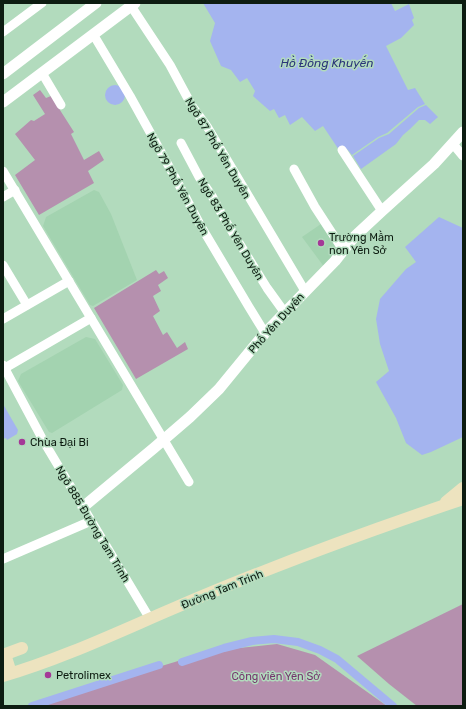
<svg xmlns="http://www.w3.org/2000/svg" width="466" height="709" font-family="Rubik,sans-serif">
<rect width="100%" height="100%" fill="#b2dbbd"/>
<g fill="#a3d3b0">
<path d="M 94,190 L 99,192 L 111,214 L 137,280 L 93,306 L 90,305 L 43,226 L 46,217 Z"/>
<path d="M 321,224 L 340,250 L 325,268 L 302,237 Z"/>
<path d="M 86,337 L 95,339 L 123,385 L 122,390 L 52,433 L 49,432 L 18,381 L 21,374 Z"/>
</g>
<g fill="#b590ae">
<path d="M 40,90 L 46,98 L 51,96 L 74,132 L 71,134 L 84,160 L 99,151 L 104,160 L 88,171 L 94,183 L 39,215 L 15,175 L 35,160 L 15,134 L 31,120 L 34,121 L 45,114 L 33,95 Z"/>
<path d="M 156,270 L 159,274 L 164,271 L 168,278 L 158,285 L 161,291 L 153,296 L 160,311 L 153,316 L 163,335 L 167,332 L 177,348 L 185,342 L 188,349 L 136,379 L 94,308 Z"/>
<path d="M 463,604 L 463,706 L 417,706 L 389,684 L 357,656 Z"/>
<path d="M 277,644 L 315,655 L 387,706 L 30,706 L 211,651 Z"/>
</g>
<g fill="#a4b4ef">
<path d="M 203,3 L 391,3 L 395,11 L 409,4 L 414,18 L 412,20 L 414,25 L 401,38 L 386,46 L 408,90 L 415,88 L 425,104 L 418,107 L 387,133 L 378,137 L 352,155 L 347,149 L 339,150 L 323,126 L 315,131 L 302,117 L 290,125 L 285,115 L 279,118 L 274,109 L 270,111 L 253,96 L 255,91 L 247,78 L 240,82 L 231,70 L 221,66 L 210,41 L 215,23 Z"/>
<circle cx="115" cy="95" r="10"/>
<path d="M 426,105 L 438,117 L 430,124 L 425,120 L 419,120 L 410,129 L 403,135 L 396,144 L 361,169 L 353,156 L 379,138 L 389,134 L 419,108 Z"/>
<path d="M 439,217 L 463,228 L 463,437 L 431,452 L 422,455 L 406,443 L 396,418 L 376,382 L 389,371 L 380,344 L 376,319 L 380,299 L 406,269 L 416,262 L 405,247 Z"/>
<path d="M 3,404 L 18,430 L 17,434 L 7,440 L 6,438 L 3,439 Z"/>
</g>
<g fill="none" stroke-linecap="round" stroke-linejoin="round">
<g stroke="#a4b4ef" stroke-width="8">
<path d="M 182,662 L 224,648 L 252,641 L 274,639 L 298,642 L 320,650 L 337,659 L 393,706"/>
<path d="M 32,706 L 159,665"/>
</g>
<g stroke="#fff" stroke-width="9">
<path d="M 131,6 L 170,65 L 192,106 L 208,128 L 305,291"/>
<path d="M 3,32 L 42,3"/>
<path d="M 93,34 L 130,96 L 177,181 L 202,228 L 249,307 L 265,333"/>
<path d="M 42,73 L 61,105"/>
<path d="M 181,143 L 199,177 L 212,196 L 225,220 L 267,288 L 285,313"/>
<path d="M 453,144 L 463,156"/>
<path d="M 342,150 L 382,211"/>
<path d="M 294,169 L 315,207 L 343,250"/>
<path d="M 3,171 L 189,482"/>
<path d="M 3,197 L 15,190"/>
<path d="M 3,265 L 27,305"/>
<path d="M 3,319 L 69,281"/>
<path d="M 3,365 L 44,442 L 150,619"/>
<path d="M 5,368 L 91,318"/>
<path d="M 3,559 L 91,521"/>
</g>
<g stroke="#fff" stroke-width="11">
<path d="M 3,74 L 96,3"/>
<path d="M 3,102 L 135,3"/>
<path d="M 83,507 L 154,448 L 190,417 L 219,389 L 265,333 L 335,261 L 354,237 L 382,211 L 434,164 L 463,132"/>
</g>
<g stroke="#ede3bf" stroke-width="12">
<path d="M 446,502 L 463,488"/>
<path d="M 5,654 L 11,673"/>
<path d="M 3,655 L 22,648"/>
<path d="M 3,676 C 61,659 116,633 172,609 C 267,568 365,532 463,499"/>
</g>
</g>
<g fill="#a43897" stroke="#b2dbbd" stroke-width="1.5">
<circle cx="321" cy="243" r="4"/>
<circle cx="22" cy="442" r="4"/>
<circle cx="48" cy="675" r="4"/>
</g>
<g text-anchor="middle" stroke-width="3" stroke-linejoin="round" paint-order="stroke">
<g font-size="11" fill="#0d1c11" stroke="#b2dbbd">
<text transform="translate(218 148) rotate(59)" y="4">Ngõ 87 Phố Yên Duyên</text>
<text transform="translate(178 184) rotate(61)" y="4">Ngõ 79 Phố Yên Duyên</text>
<text transform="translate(231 229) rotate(59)" y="4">Ngõ 83 Phố Yên Duyên</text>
<text transform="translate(276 323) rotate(-48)" y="4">Phố Yên Duyên</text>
<text transform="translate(93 524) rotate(59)" y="4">Ngõ 885 Đường Tam Trinh</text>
<text transform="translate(222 589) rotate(-22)" y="4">Đường Tam Trinh</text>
</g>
<g font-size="11" fill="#0d1c11" stroke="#b2dbbd" text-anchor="start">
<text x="329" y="241">Trường Mầm<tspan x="329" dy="13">non Yên Sở</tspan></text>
<text x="30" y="446">Chùa Đại Bi</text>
<text x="56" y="679">Petrolimex</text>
</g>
<g font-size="11" fill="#74346c" stroke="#b2dbbd">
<text x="276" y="680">Công viên Yên Sở</text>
</g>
<g font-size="12" font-style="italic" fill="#2a3579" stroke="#b2dbbd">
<text x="327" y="67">Hồ Đồng Khuyến</text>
</g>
</g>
<rect width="466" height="709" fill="none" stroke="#0d1c11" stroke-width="8"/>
</svg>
